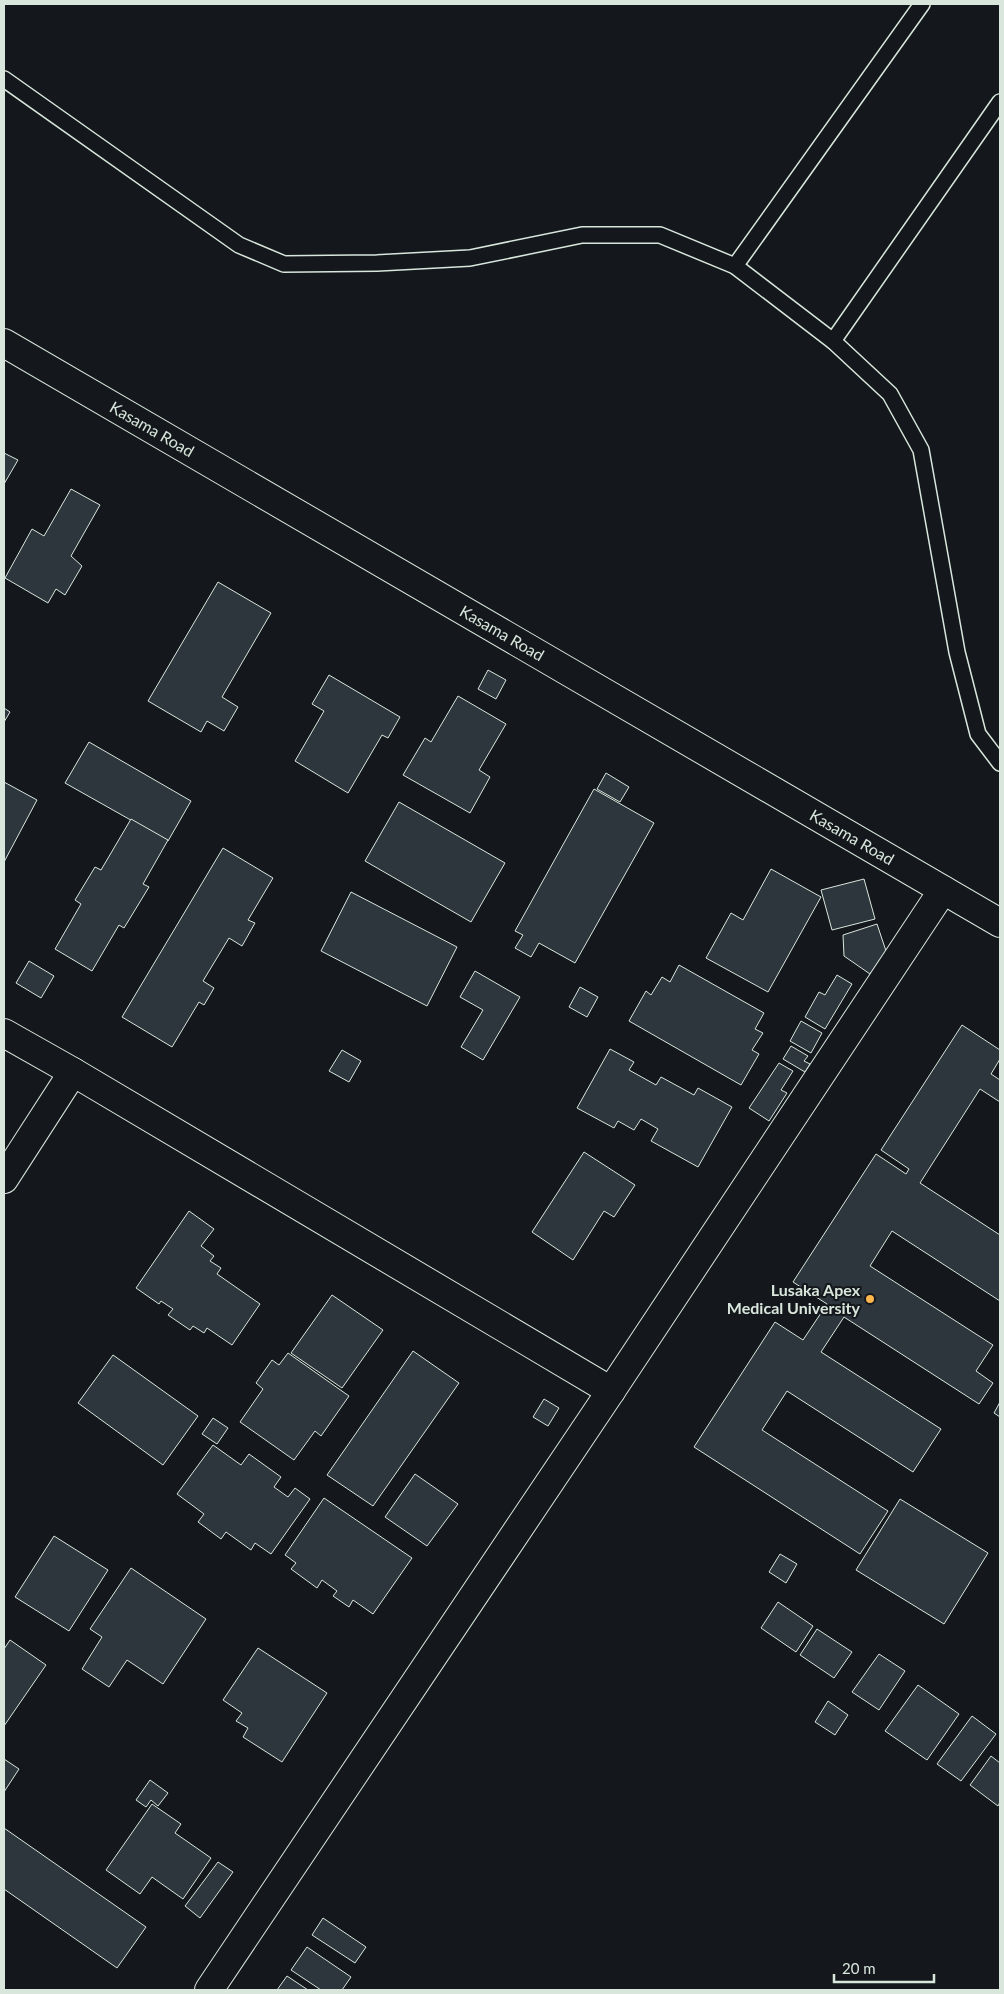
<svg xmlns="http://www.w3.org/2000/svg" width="1004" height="1994" font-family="Lato,sans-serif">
<rect width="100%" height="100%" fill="#14181c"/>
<g fill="#2c363c" stroke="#d8e6dc">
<path d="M 4,453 L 18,460 L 4,484 Z"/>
<path d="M 71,489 L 100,505 L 71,556 L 82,566 L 65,595 L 56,589 L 48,603 L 5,578 L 32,529 L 44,536 Z"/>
<path d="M 218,582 L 271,613 L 222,697 L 238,707 L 224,731 L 207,721 L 201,732 L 148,701 Z"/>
<path d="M 488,670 L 506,680 L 496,699 L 478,689 Z"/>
<path d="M 329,675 L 400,717 L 388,738 L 382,735 L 348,793 L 295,761 L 324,711 L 312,704 Z"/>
<path d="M 458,696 L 506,724 L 479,770 L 490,777 L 470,813 L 403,775 L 425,738 L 431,742 Z"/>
<path d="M 4,708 L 10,712 L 4,722 Z"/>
<path d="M 89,742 L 191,801 L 168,841 L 65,783 Z"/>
<path d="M 606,773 L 629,787 L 620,802 L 597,789 Z"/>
<path d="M 4,782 L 37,800 L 4,862 Z"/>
<path d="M 594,789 L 654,823 L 575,963 L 539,943 L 531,957 L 515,948 L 523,935 L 515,931 Z"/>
<path d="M 399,802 L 505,863 L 471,922 L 365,861 Z"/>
<path d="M 131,819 L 168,840 L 143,884 L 149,887 L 124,928 L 119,925 L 92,971 L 55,949 L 81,904 L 75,900 L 95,867 L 101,870 Z"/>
<path d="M 223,848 L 273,878 L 248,920 L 255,923 L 242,946 L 229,938 L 203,981 L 214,988 L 204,1005 L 199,1002 L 172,1047 L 122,1017 Z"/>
<path d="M 771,869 L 821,897 L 768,992 L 706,958 L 731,913 L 743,920 Z"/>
<path d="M 864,879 L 875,919 L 832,930 L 821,890 Z"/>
<path d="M 351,892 L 457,947 L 427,1006 L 321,951 Z"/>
<path d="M 877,924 L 886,951 L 870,974 L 844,956 L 843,935 Z"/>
<path d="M 29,961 L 54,976 L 41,998 L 16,983 Z"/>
<path d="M 679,965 L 764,1013 L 755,1029 L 763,1033 L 752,1050 L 759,1054 L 741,1085 L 629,1021 L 646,991 L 651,995 L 662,977 L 670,982 Z"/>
<path d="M 475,971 L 520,997 L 483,1060 L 461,1047 L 483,1010 L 460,997 Z"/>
<path d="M 837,975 L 852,984 L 825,1029 L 805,1017 L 819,992 L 825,995 Z"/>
<path d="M 580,987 L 598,997 L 587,1017 L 569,1007 Z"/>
<path d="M 801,1021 L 822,1033 L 811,1053 L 790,1041 Z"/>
<path d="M 962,1025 L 1000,1050 L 1000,1059 L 991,1074 L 1000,1080 L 1000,1102 L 980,1089 L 920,1183 L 1000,1235 L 1000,1301 L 892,1231 L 870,1266 L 993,1345 L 976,1371 L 993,1383 L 979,1404 L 844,1317 L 821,1352 L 941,1429 L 913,1472 L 787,1391 L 762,1430 L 888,1511 L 860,1554 L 694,1447 L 775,1322 L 803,1340 L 827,1304 L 793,1282 L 876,1154 L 906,1174 L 909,1169 L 881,1150 Z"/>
<path d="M 791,1046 L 808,1056 L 804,1061 L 810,1064 L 805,1072 L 783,1059 Z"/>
<path d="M 610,1049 L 634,1062 L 629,1070 L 656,1085 L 661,1077 L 694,1095 L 698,1088 L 732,1107 L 698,1167 L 651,1141 L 658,1129 L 641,1119 L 634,1130 L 618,1121 L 614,1128 L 577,1108 Z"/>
<path d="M 342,1050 L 361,1061 L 349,1082 L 329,1071 Z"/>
<path d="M 779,1063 L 793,1071 L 781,1090 L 787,1093 L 769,1121 L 749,1108 Z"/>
<path d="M 584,1152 L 635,1185 L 614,1217 L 604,1211 L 573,1260 L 532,1232 Z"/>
<path d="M 189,1211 L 214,1229 L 201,1246 L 214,1256 L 210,1261 L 221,1268 L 217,1274 L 260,1304 L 232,1345 L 207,1328 L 204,1333 L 193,1326 L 190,1330 L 168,1315 L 173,1309 L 161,1301 L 159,1304 L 136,1288 Z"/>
<path d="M 332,1295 L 383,1330 L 342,1388 L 291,1353 Z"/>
<path d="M 413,1351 L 459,1383 L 373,1506 L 327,1475 Z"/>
<path d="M 288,1353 L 349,1396 L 321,1436 L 315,1431 L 294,1460 L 240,1422 L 263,1389 L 256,1383 L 272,1360 L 279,1365 Z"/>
<path d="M 113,1355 L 198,1416 L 163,1465 L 78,1403 Z"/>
<path d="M 544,1399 L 559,1408 L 548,1426 L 533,1417 Z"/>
<path d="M 1000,1402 L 1000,1417 L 994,1413 Z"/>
<path d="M 213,1418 L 228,1428 L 217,1444 L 202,1434 Z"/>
<path d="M 213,1445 L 241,1465 L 249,1454 L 281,1477 L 274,1487 L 288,1497 L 295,1488 L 310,1499 L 271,1554 L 255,1543 L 251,1550 L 226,1532 L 221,1539 L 198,1522 L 204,1514 L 177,1494 Z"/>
<path d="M 415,1474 L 458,1504 L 427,1546 L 385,1517 Z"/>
<path d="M 324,1498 L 412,1558 L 373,1614 L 353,1600 L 349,1607 L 333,1596 L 337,1591 L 322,1580 L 317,1588 L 291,1569 L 296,1563 L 285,1555 Z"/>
<path d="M 900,1499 L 988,1553 L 944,1624 L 856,1570 Z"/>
<path d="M 54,1536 L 108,1570 L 69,1631 L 15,1597 Z"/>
<path d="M 780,1554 L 797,1564 L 786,1583 L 769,1572 Z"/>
<path d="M 131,1568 L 206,1619 L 163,1684 L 127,1660 L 109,1687 L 82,1669 L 102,1637 L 90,1629 Z"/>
<path d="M 778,1602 L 813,1626 L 796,1652 L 761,1628 Z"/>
<path d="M 817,1629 L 852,1652 L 834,1678 L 800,1655 Z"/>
<path d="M 10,1640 L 46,1665 L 4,1726 L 4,1649 Z"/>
<path d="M 258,1648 L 327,1693 L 282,1762 L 243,1737 L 248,1728 L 236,1721 L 242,1713 L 223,1700 Z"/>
<path d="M 879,1654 L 905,1671 L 879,1710 L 852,1692 Z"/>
<path d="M 918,1685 L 959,1714 L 927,1760 L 885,1731 Z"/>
<path d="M 828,1701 L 848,1715 L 835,1735 L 815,1722 Z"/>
<path d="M 972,1716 L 996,1734 L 961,1781 L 937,1764 Z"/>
<path d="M 991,1756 L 1000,1763 L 1000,1802 L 998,1806 L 970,1785 Z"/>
<path d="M 4,1759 L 19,1769 L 4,1792 Z"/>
<path d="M 150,1780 L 168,1793 L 158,1806 L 151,1800 L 146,1807 L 136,1800 Z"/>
<path d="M 152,1804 L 181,1824 L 175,1833 L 211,1858 L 183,1899 L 152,1877 L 140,1894 L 106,1870 Z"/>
<path d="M 4,1828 L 146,1927 L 117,1968 L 4,1889 Z"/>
<path d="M 218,1862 L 233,1872 L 200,1918 L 185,1906 Z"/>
<path d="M 323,1918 L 366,1947 L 355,1963 L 312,1935 Z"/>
<path d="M 307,1947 L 351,1977 L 342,1990 L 321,1990 L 291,1970 Z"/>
<path d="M 287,1976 L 308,1990 L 277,1990 Z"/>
</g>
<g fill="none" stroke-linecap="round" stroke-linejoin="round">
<defs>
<g id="service">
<path d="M 4,79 L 239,245 L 284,264 L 377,263 L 470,258 L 582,235 L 660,235 L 735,266 L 833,341 L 890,394 L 921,450 L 957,652 L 978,734 L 1000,763"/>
<path d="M 735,266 L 922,4"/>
<path d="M 833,341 L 1000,102"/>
</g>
<g id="minor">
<path d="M 4,1033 L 73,1072 L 611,1391"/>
<path d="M 4,1179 L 73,1072"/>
<path d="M 209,1990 L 611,1391 L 943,890"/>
</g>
<path id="tertiary" d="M 4,343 L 1000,923"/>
</defs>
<use href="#service" stroke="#d8e6dc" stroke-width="18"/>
<use href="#minor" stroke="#d8e6dc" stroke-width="30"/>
<use href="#tertiary" stroke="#d8e6dc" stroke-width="30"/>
<use href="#service" stroke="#14181c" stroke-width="15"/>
<use href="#minor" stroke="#14181c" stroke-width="28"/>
<use href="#tertiary" stroke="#14181c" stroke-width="28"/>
</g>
<circle fill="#ffb74d" stroke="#14181c" stroke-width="2" cx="870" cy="1299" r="5"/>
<g text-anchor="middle" stroke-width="4" stroke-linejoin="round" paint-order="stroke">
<g font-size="16" fill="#d8e6dc" stroke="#14181c">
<text transform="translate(152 429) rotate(30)" y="6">Kasama Road</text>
<text transform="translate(502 633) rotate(30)" y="6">Kasama Road</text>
<text transform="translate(852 837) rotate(30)" y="6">Kasama Road</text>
</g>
<g font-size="16" font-weight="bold" fill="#d8e6dc" stroke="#14181c" text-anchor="end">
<text x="860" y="1296">Lusaka Apex<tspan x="860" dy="18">Medical University</tspan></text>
</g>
</g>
<rect width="1004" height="1994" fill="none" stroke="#d8e6dc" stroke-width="10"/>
<path d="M834 1974v8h100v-8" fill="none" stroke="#d8e6dc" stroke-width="2.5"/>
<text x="842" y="1974" font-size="15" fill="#d8e6dc" stroke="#14181c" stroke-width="4" paint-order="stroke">20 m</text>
</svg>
